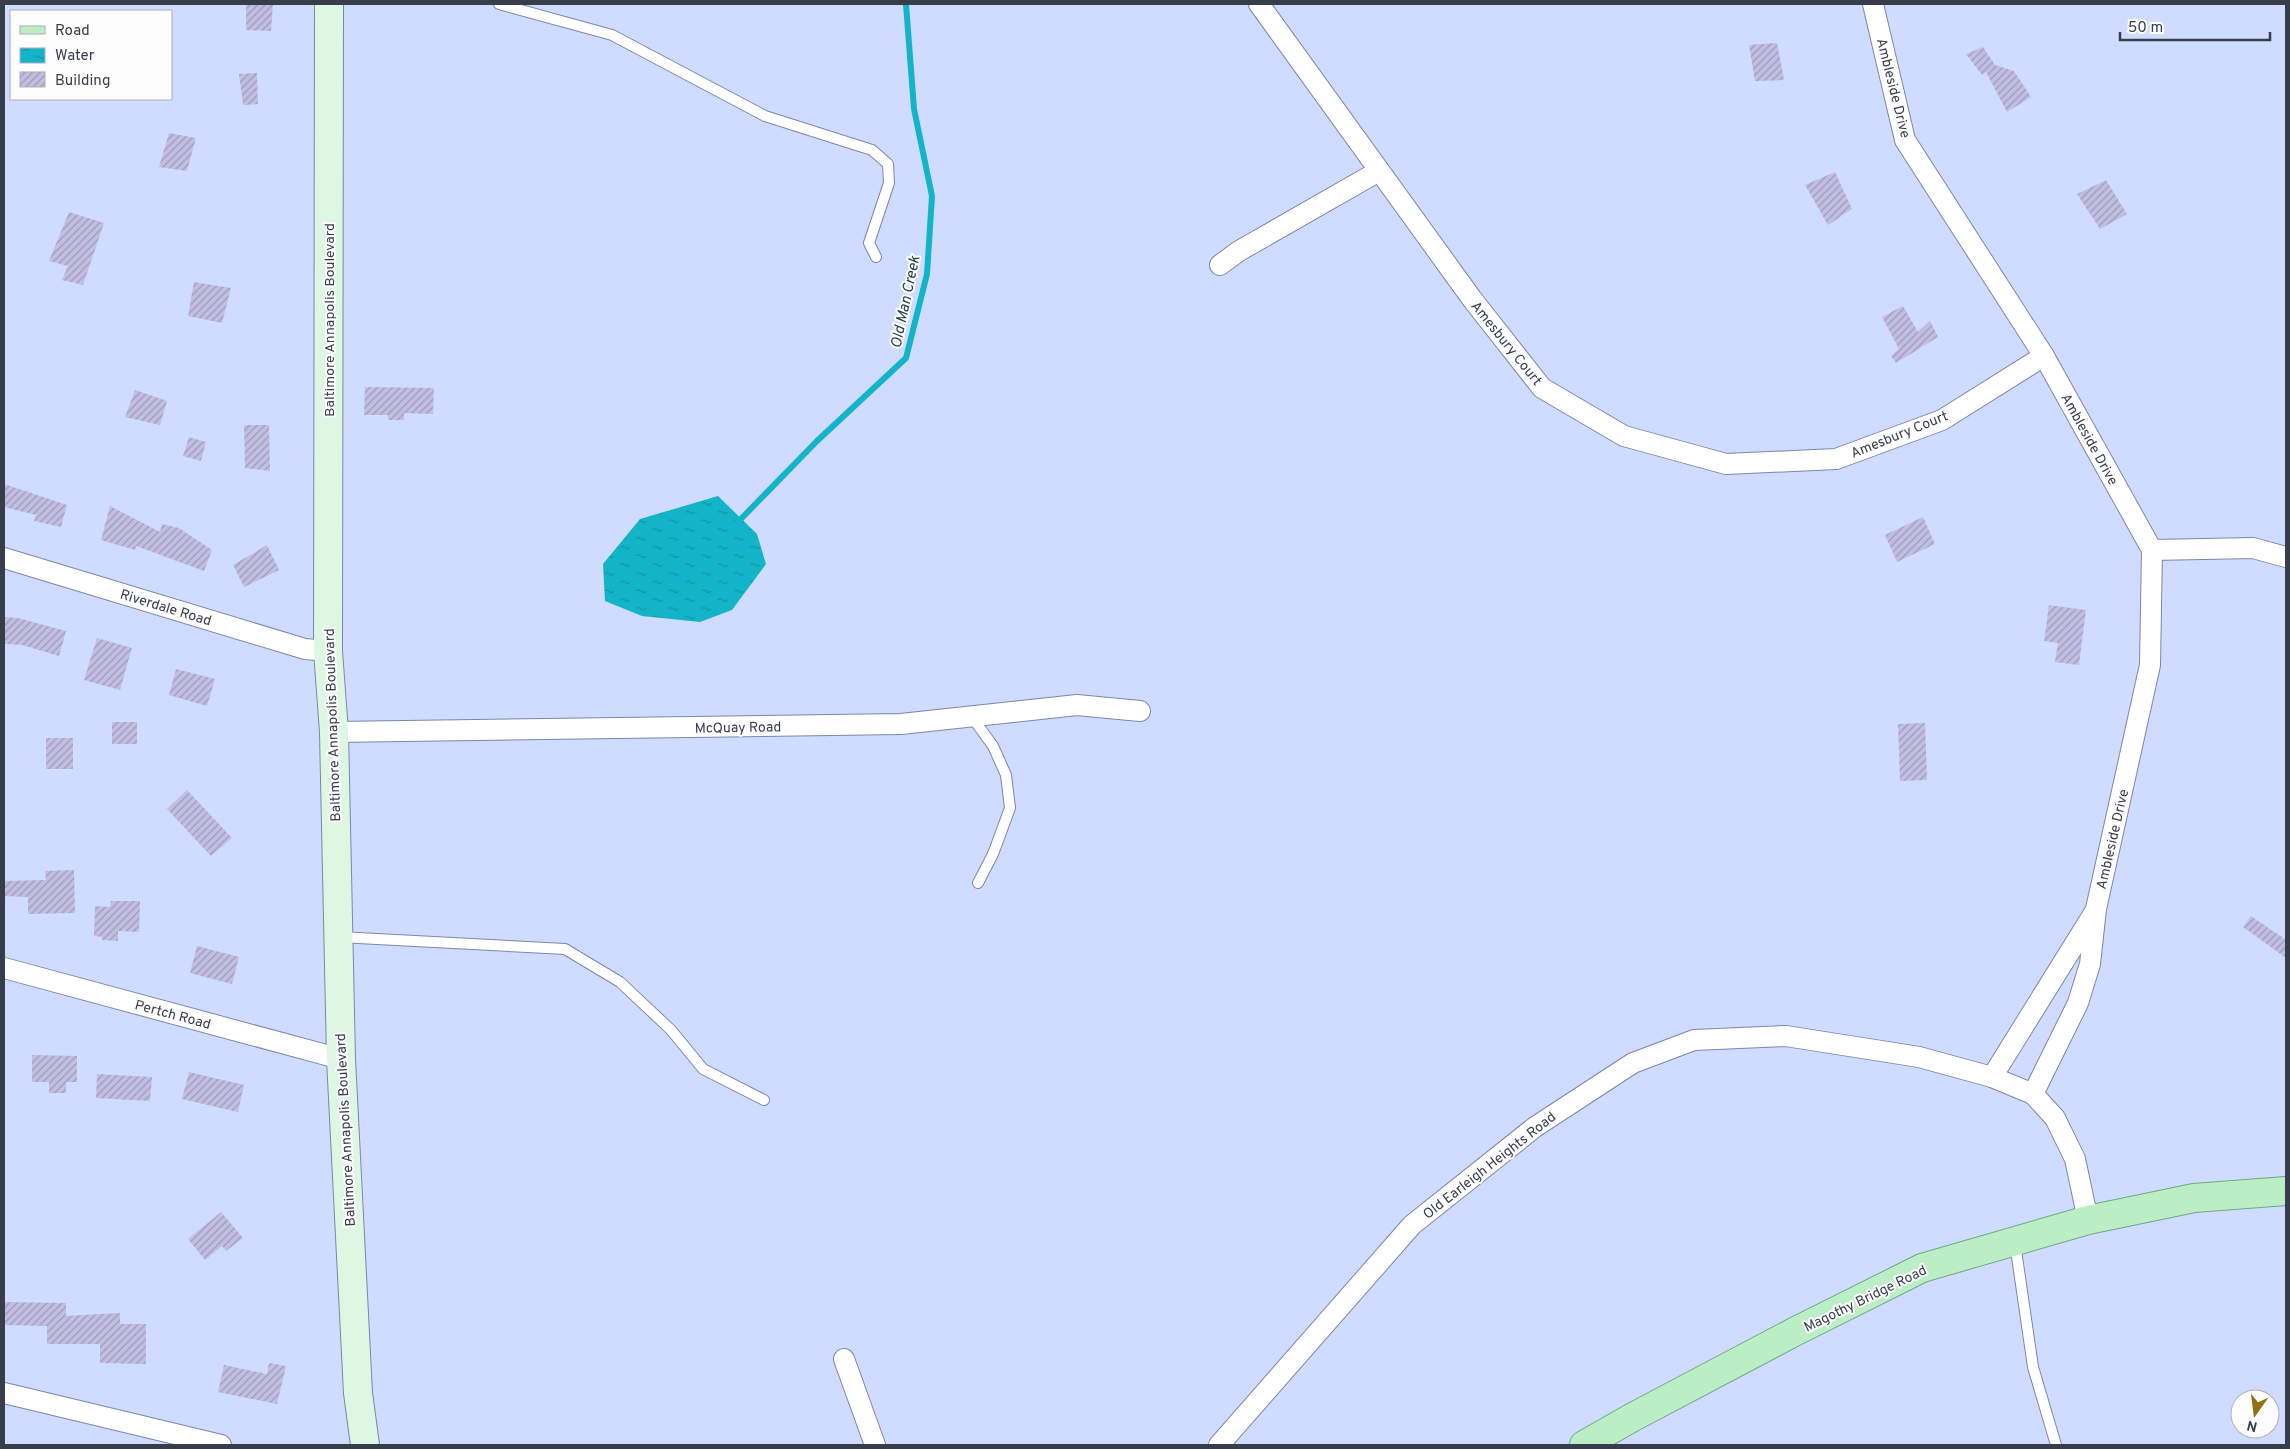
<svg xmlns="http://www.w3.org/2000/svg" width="2290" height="1449" font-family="Overpass,sans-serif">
<defs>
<pattern id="water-ripples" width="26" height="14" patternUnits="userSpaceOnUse" patternTransform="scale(1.25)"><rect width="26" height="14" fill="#13b4c8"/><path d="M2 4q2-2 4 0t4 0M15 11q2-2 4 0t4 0" fill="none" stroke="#1394a4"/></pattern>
<pattern id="building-hatch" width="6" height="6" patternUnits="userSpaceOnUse" patternTransform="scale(1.25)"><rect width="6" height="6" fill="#c1bee2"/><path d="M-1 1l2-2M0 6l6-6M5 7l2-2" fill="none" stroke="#9e9cb9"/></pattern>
</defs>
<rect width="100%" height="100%" fill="#cfdcff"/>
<path fill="url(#water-ripples)" d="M 718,496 L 757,534 L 766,564 L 732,610 L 700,622 L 642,616 L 605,601 L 603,564 L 640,519 Z"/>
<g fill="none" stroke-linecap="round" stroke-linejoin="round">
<path stroke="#13b4c8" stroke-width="6" d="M 736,524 L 817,441 L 906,358 L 927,274 L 932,196 L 914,109 L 906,4"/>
</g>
<g fill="url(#building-hatch)">
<path d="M 246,4 L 273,4 L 271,31 L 246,30 Z"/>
<path d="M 1777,43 L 1784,80 L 1755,81 L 1749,45 Z"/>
<path d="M 1983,47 L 1995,65 L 2014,71 L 2031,97 L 2007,112 L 1986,72 L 1982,75 L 1966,54 Z"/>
<path d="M 257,73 L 258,104 L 243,105 L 239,74 Z"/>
<path d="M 169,133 L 196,138 L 187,171 L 159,167 Z"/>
<path d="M 1835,172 L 1852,209 L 1828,225 L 1805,185 Z"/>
<path d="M 2106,180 L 2127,214 L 2100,229 L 2077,194 Z"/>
<path d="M 69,212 L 104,223 L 83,285 L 62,280 L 68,266 L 49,261 Z"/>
<path d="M 194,282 L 231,288 L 222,323 L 188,316 Z"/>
<path d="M 1903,306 L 1918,332 L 1930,321 L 1938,337 L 1896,363 L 1891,356 L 1899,349 L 1882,317 Z"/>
<path d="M 365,387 L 434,388 L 433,414 L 404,413 L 404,420 L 388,420 L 388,415 L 364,415 Z"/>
<path d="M 135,390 L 167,401 L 160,425 L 125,417 Z"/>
<path d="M 244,425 L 269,425 L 270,471 L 245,468 Z"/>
<path d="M 189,437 L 206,442 L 201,461 L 183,456 Z"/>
<path d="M 4,484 L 67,505 L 61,527 L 34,521 L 36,515 L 4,507 Z"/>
<path d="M 110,506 L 160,532 L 162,524 L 179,528 L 212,550 L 204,571 L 136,546 L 135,550 L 101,540 Z"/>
<path d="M 1923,517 L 1935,544 L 1897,562 L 1885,535 Z"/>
<path d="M 267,545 L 279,570 L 244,587 L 233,565 Z"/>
<path d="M 2049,605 L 2086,610 L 2079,665 L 2055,662 L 2058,643 L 2044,641 Z"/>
<path d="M 4,617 L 18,618 L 66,631 L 59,656 L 22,645 L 4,644 Z"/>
<path d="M 97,638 L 132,648 L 120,690 L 84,680 Z"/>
<path d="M 176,669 L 215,679 L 207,706 L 169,695 Z"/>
<rect x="112" y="722" width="25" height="22"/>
<path d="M 1925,723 L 1927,780 L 1900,781 L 1898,724 Z"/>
<rect x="46" y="738" width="27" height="31"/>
<path d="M 187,790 L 232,838 L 211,856 L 167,809 Z"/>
<path d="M 74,870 L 75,913 L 28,914 L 28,897 L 4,896 L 4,881 L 46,880 L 45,871 Z"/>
<path d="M 111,901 L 140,901 L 139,932 L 118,931 L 118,941 L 102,940 L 102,937 L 94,936 L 95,906 L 110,907 Z"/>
<path d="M 2251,916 L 2286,940 L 2286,958 L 2243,927 Z"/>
<path d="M 197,946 L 239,957 L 232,984 L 190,973 Z"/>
<path d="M 32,1055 L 77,1056 L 77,1082 L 66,1082 L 66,1093 L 49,1093 L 49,1082 L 32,1082 Z"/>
<path d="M 189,1072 L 244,1085 L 238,1112 L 182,1099 Z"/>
<path d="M 97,1074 L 152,1077 L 150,1101 L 96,1098 Z"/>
<path d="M 221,1212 L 243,1238 L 226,1251 L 222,1246 L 205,1260 L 188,1239 Z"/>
<path d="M 4,1302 L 66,1303 L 66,1316 L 120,1313 L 120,1324 L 146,1324 L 146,1364 L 100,1363 L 100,1344 L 47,1344 L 47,1326 L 4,1325 Z"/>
<path d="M 269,1363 L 286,1366 L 277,1404 L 218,1392 L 224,1365 L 267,1374 Z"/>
</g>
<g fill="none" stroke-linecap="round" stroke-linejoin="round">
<defs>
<g id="lane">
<path d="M 499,4 L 612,35 L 765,116 L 872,150 L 888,164 L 889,183 L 869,243 L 876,257"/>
<path d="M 972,717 L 993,746 L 1006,775 L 1010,808 L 993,854 L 978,883"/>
<path d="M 339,937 L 565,949 L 620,982 L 671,1030 L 703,1069 L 764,1100"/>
<path d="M 2015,1243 L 2033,1367 L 2056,1445"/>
</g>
<g id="street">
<path d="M 1259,4 L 1472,299 L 1542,388 L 1624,436 L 1726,464 L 1836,459 L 1942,420 L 2044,356"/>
<path d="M 1873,4 L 1905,140 L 2044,356 L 2152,550 L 2150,665 L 2096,909 L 2090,964 L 2078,1003 L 2033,1094"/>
<path d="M 1220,265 L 1239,251 L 1379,171"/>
<path d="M 2152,550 L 2253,548 L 2286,557"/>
<path d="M 4,558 L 305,649 L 328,651"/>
<path d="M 334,732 L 901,724 L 1077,705 L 1140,711"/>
<path d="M 4,968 L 341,1059"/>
<path d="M 1992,1077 L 2094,913"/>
<path d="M 844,1359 L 875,1445"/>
<path d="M 4,1393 L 221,1445"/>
<path d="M 1219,1445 L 1412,1225 L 1535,1127 L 1633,1063 L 1694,1040 L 1786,1036 L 1919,1057 L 1992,1077 L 2033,1094 L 2055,1118 L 2075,1159 L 2088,1220"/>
</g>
<path id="secondary" d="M 329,4 L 328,651 L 334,732 L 341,1059 L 358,1393 L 365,1445"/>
<path id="primary" d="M 1584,1445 L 1633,1417 L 1796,1331 L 1922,1268 L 2088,1220 L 2194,1198 L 2286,1191"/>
</defs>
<use href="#lane" stroke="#7c87a7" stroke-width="12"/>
<use href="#street" stroke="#7c87a7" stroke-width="22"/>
<use href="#secondary" stroke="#7c87a7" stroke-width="30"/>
<use href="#primary" stroke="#6fa982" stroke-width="30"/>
<use href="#lane" stroke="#fff" stroke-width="10"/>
<use href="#street" stroke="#fff" stroke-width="20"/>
<use href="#secondary" stroke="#ddf7e2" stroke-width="28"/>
<use href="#primary" stroke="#bbeec5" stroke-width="28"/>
</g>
<g text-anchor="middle" stroke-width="4" stroke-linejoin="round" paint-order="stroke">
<g font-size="14" fill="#383d4b" stroke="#fdfdfd">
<text transform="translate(1894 88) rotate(76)" y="5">Ambleside Drive</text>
<text transform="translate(329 320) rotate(-90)" y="5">Baltimore Annapolis Boulevard</text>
<text transform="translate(1507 343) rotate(51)" y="5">Amesbury Court</text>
<text transform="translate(1899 434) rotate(-22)" y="5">Amesbury Court</text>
<text transform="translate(2090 439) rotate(61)" y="5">Ambleside Drive</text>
<text transform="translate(166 607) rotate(17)" y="5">Riverdale Road</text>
<text transform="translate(332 725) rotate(-92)" y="5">Baltimore Annapolis Boulevard</text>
<text transform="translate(738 727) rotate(-1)" y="5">McQuay Road</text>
<text transform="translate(2112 839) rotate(-77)" y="5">Ambleside Drive</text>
<text transform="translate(173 1014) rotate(15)" y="5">Pertch Road</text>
<text transform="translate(345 1130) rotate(-93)" y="5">Baltimore Annapolis Boulevard</text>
<text transform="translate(1489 1165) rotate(-38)" y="5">Old Earleigh Heights Road</text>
<text transform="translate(1865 1298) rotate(-26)" y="5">Magothy Bridge Road</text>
</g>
<g font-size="15" font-style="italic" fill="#1e3b3f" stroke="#fdfdfd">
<text transform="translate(905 302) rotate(-78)" y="5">Old Man Creek</text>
</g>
</g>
<rect width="2290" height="1449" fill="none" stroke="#383d4b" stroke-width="10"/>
<rect x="10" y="10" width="162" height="90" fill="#fdfdfd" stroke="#aeb0b6"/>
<rect x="20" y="26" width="25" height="8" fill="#bbeec5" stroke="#aeb0b6"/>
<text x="55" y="35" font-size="15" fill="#383d4b">Road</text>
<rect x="20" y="48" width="25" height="15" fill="url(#water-ripples)" stroke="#aeb0b6"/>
<text x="55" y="60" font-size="15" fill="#383d4b">Water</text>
<rect x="20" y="72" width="25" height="15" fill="url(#building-hatch)" stroke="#aeb0b6"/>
<text x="55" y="85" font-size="15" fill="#383d4b">Building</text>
<g transform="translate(2255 1414) rotate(194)"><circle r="24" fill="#fdfdfd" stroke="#aeb0b6"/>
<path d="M0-4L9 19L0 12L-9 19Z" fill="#8f7217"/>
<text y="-8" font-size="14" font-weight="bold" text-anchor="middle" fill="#383d4b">N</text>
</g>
<path d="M2120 32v8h150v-8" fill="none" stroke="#383d4b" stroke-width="2.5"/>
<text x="2128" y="32" font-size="15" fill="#383d4b" stroke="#fdfdfd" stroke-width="4" paint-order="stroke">50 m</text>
</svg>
